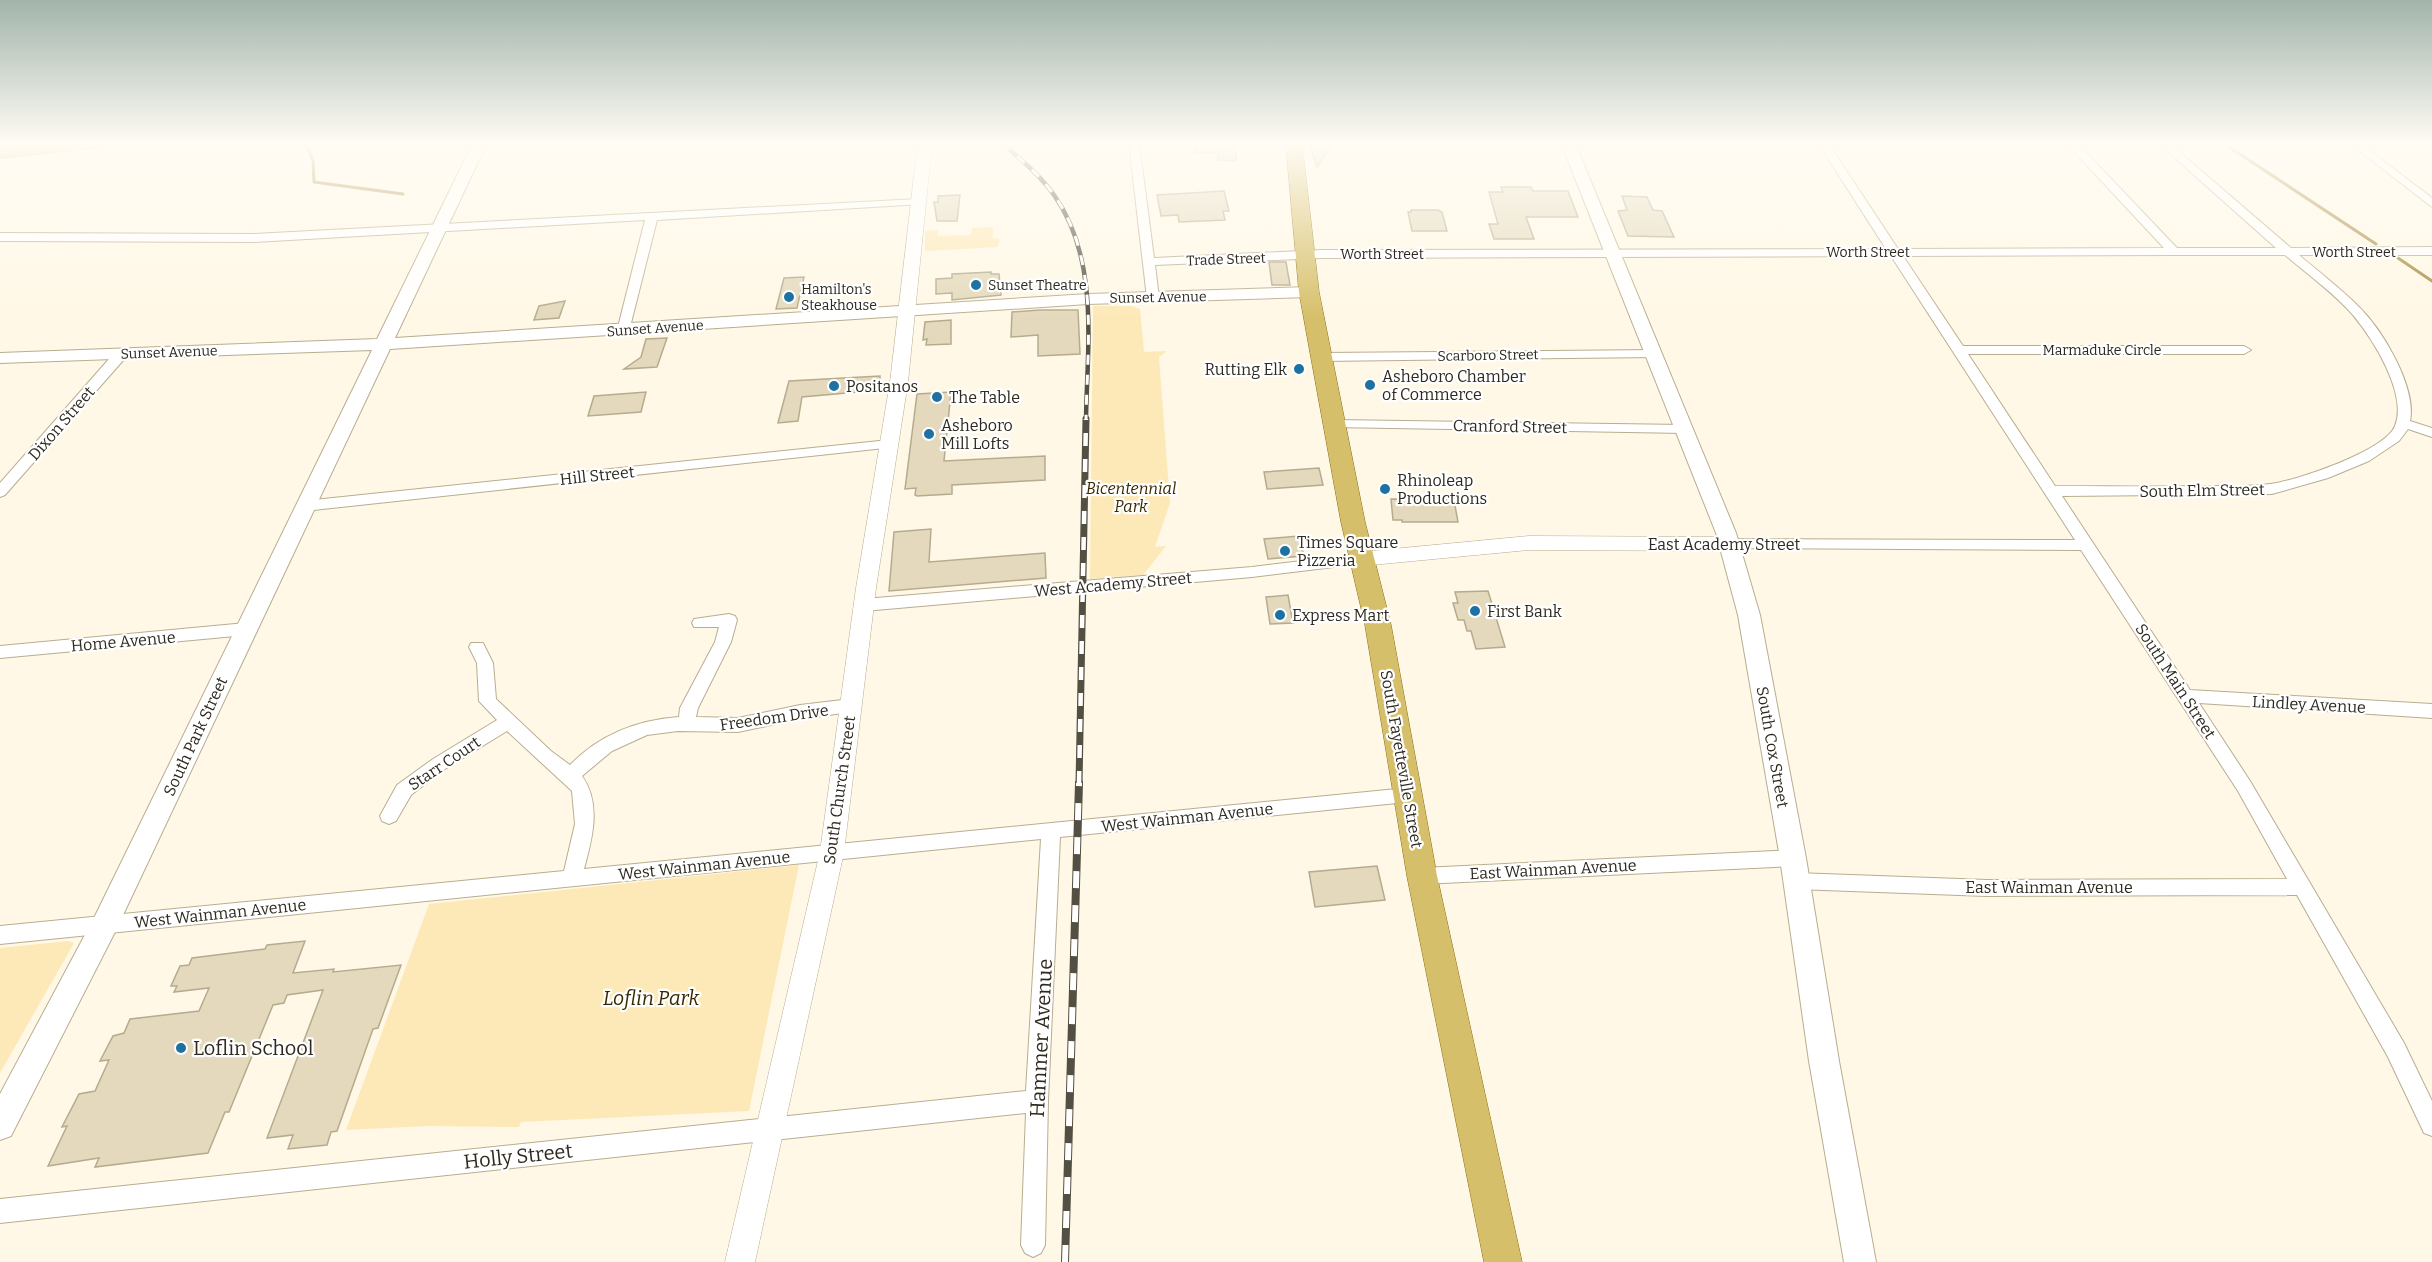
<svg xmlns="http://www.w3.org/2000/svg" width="2432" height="1262" font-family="Bitter,serif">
<rect width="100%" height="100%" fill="#fff8e6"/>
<g fill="#fde9b7">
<path d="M 993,227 L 993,238 L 1000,239 L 998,247 L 925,251 L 925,231 L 938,230 L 938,236 L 971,235 L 972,228 Z"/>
<path d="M 1093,306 L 1131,306 L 1140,309 L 1144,352 L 1167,351 L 1159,357 L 1170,503 L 1155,547 L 1166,546 L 1143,575 L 1090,579 Z"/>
<path d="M 799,865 L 749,1111 L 521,1122 L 519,1127 L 428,1126 L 346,1130 L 429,904 Z"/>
<path d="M 68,941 L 74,943 L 0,1073 L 0,948 Z"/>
</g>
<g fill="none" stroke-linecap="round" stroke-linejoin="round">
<g stroke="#a68b41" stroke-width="3">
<path d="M 306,143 L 313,161 L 314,182 L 403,194"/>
<path d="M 2223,143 L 2376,244"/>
<path d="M 2398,258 L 2432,281"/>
</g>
</g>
<g fill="#e4d9bc" stroke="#b6ab8e" stroke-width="1.5">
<path d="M 1195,143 L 1235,143 L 1236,161 L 1218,160 L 1218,153 L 1195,153 Z"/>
<path d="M 1309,143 L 1334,143 L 1317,167 Z"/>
<path d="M 1501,187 L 1531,187 L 1533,191 L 1568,191 L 1578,217 L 1526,217 L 1534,239 L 1494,239 L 1489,224 L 1498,224 L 1489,192 L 1503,192 Z"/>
<path d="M 1224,191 L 1229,211 L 1223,211 L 1225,220 L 1179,222 L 1178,215 L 1161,216 L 1157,195 Z"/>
<path d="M 960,195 L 957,221 L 937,221 L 934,202 L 938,202 L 938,196 Z"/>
<path d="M 1622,196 L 1647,197 L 1653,210 L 1662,211 L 1674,237 L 1628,236 L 1618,211 L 1627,210 Z"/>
<path d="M 1411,210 L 1438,210 L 1442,212 L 1447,231 L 1412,231 L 1408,212 L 1411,212 Z"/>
<path d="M 1269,262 L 1286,262 L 1290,285 L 1272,285 Z"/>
<path d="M 991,272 L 991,274 L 999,274 L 1001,295 L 952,300 L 952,293 L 936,294 L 936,279 L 952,278 L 952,274 Z"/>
<path d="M 804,277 L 797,308 L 776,309 L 784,278 Z"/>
<path d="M 565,301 L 559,318 L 534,320 L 539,306 Z"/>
<path d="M 1040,310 L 1078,310 L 1080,354 L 1038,356 L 1038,335 L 1011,337 L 1012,312 Z"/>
<path d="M 951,320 L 951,344 L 926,345 L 927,339 L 923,340 L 925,322 Z"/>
<path d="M 667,338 L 657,367 L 624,369 L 641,357 L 646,339 Z"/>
<path d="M 880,376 L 880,390 L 802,397 L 798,421 L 778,423 L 789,381 Z"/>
<path d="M 646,392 L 641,412 L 588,416 L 594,396 Z"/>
<path d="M 951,392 L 944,461 L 1045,456 L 1045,480 L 952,485 L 952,494 L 917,496 L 915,495 L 916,488 L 905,489 L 917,394 Z"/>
<path d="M 1319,468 L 1323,485 L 1267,489 L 1264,472 Z"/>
<path d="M 1391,499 L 1454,500 L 1458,522 L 1402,522 L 1402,520 L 1393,520 Z"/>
<path d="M 931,529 L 929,562 L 1045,553 L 1046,578 L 889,591 L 894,532 Z"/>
<path d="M 1299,536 L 1304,556 L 1268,559 L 1264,539 Z"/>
<path d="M 1488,591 L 1505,647 L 1476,649 L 1471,631 L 1467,631 L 1464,620 L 1458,620 L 1453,603 L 1458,603 L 1455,592 Z"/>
<path d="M 1288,595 L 1293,623 L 1270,624 L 1266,597 Z"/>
<path d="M 1377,866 L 1385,900 L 1315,907 L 1309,872 Z"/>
<path d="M 305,941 L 293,973 L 334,969 L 333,972 L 401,965 L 378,1028 L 373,1029 L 337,1131 L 331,1132 L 327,1145 L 288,1149 L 293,1135 L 267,1138 L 323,990 L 287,995 L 284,1003 L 273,1005 L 229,1112 L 225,1112 L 208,1153 L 95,1167 L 99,1158 L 48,1166 L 67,1126 L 62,1127 L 79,1094 L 95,1091 L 109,1060 L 100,1061 L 113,1036 L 124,1033 L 130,1019 L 199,1011 L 209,988 L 174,992 L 177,986 L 171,986 L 180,966 L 189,965 L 192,958 L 265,949 L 267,945 Z"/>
</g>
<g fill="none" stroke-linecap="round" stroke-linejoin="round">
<defs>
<g id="minor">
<path d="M 1129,143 L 1139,143 L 1154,258 L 1321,250 L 1886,249 L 1818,143 L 1828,143 L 1898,249 L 2164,248 L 2066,143 L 2077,143 L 2177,248 L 2276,248 L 2158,143 L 2169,143 L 2291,248 L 2432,247 L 2432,255 L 2299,255 C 2319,272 2340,288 2358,306 C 2382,329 2417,387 2410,421 L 2432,428 L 2432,437 L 2408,429 L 2399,441 L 2369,461 L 2328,478 L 2272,494 L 2062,496 L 2190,690 L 2432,704 L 2432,718 L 2199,703 L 2250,781 L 2404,1043 L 2432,1101 L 2432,1136 L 2424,1133 L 2388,1057 L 2297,895 L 1987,896 L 1796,889 L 1789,887 L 1786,881 L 1789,875 L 1796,873 L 1987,880 L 2287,879 L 2238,791 L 2081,550 L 1724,548 L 1721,544 L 1729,539 L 2075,540 L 1891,256 L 1321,258 L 1155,265 L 1159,298 L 1153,302 L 1147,298 ZM 2175,255 L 2285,255 C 2307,274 2334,293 2353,315 C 2373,339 2408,394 2395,426 C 2385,451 2296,481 2270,484 C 2249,487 2227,486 2206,486 C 2156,487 2106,486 2055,486 L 1968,354 L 2244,354 L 2251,350 L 2244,346 L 1963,346 L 1903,256 Z"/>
<path d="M 2349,143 L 2360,143 L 2432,198 L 2432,207 Z"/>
<path d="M 918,199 L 924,202 L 922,204 L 657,220 L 629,331 L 623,335 L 617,331 L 645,220 L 254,242 L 0,241 L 0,233 L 254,234 Z"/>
<path d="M 121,350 L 126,351 L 128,354 L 126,357 L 5,495 L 0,497 L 0,483 L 116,351 Z"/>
<path d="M 1654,350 L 1659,351 L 1661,354 L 1659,357 L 1322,361 L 1315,357 L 1322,353 Z"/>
<path d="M 1335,420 L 1685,425 L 1692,429 L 1685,433 L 1330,427 L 1328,424 Z"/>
<path d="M 889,440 L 894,441 L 896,444 L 894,447 L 304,511 L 297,506 L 304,501 Z"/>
<path d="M 1361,554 L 1367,555 L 1369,559 L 1367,563 L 1252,577 L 864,611 L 858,609 L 856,605 L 858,601 L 864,599 L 1252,567 Z"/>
<path d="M 729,614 L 735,616 L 737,620 L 731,642 L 698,708 L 696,717 L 738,718 L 800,705 L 851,699 L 857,701 L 860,706 L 857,711 L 800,719 L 738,732 L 678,731 L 647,735 L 612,751 L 582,776 C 602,804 592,839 584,869 L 1407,788 L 1414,790 L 1416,795 L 1414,800 L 1407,802 L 1060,837 L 1048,1101 L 1045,1245 L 1041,1253 L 1033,1257 L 1025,1253 L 1021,1245 L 1026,1113 L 0,1223 L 0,1199 L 1026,1091 L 1041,839 L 0,944 L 0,926 L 564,871 L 575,824 L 572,791 L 507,731 L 445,769 L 411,795 L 396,821 L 389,824 L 382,821 L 380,816 L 397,785 L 433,759 L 497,720 L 479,701 L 477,663 L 469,647 L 471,643 L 483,643 L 493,663 L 496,699 L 551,751 L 570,765 C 599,735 637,720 679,717 L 680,708 L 715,642 L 719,627 L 694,627 L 692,623 L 694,619 Z"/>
<path d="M 246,623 L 252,625 L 254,629 L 252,633 L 246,635 L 0,658 L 0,646 Z"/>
<path d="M 1793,850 L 1800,852 L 1803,858 L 1800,864 L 1793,866 L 1422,884 L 1415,882 L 1412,876 L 1415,870 L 1422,868 Z"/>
</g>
<g id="tertiary">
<path d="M 918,143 L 932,143 L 908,382 L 876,588 L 844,852 L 755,1262 L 725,1262 L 820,852 L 856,588 L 890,382 Z"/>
<path d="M 1529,536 L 1729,537 L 1736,539 L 1739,544 L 1736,549 L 1729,551 L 1529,550 L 1361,566 L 1354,564 L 1351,559 L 1354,554 L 1361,552 Z"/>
</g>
<g id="secondary">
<path d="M 473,143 L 487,143 L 395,338 L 1088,294 L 1309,287 L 1315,288 L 1317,292 L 1315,296 L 1309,297 L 1088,304 L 390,349 L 115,932 L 11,1136 L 0,1140 L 0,1094 L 95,916 L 372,350 L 0,363 L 0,353 L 377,339 Z"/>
<path d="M 1561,143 L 1575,143 L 1736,533 L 1760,615 L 1806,858 L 1839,1061 L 1876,1262 L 1844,1262 L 1809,1061 L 1780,858 L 1738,615 L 1716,533 Z"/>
</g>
<g id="primary">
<path d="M 52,143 L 104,143 L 96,148 L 0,158 L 0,148 Z"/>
<path d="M 1286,143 L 1302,143 L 1319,292 L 1365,522 L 1391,625 L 1437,876 L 1522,1262 L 1484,1262 L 1407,876 L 1365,625 L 1341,522 L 1299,292 Z"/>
</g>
</defs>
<use href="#minor" stroke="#b8ad90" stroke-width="2"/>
<use href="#tertiary" stroke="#b8ad90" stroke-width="1"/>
<use href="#secondary" stroke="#b8ad90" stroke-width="2"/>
<use href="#primary" stroke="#8a6f0f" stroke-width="1"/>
<use href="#minor" fill="#fff" fill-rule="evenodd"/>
<use href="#tertiary" fill="#fff" fill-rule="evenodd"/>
<use href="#secondary" fill="#fff" fill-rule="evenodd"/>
<use href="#primary" fill="#d6bf6a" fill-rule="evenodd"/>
<defs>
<path id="rail-far2" d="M 1002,143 C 1020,159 1040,175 1054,195 C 1100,260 1087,346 1086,420"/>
<path id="rail-far1" d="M 1079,784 L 1086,419"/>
<path id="rail" d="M 1065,1262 L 1079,783"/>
</defs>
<use href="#rail-far2" stroke="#534f42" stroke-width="4.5"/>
<use href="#rail-far1" stroke="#534f42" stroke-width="7"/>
<use href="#rail" stroke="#534f42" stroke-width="8"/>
<use href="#rail-far2" stroke="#fff" stroke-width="3" stroke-dasharray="10" stroke-linecap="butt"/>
<use href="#rail-far1" stroke="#fff" stroke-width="4.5" stroke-dasharray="13" stroke-linecap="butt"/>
<use href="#rail" stroke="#fff" stroke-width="6" stroke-dasharray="17" stroke-linecap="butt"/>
</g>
<linearGradient id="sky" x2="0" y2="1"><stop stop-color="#a2b4ab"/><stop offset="0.45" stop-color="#fffcf4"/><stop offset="1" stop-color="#fffcf4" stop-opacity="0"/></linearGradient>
<rect width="2432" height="319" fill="url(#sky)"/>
<g fill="#1d72a2" stroke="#fff" stroke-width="2">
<circle cx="976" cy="285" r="6"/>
<circle cx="789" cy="297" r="6"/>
<circle cx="1299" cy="369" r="6"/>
<circle cx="1370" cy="385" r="6"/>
<circle cx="834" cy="386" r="6"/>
<circle cx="937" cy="397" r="6"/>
<circle cx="929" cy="434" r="6"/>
<circle cx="1385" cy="489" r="6"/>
<circle cx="1285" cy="551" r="6"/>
<circle cx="1475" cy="611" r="6"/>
<circle cx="1280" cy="615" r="6"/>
<circle cx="181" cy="1048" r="6"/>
</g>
<g text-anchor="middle" stroke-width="4.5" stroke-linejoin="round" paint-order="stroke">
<g font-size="14" fill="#2e2a1f" stroke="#fff">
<text x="1868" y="257">Worth Street</text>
<text x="2354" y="257">Worth Street</text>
<text x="1382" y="259">Worth Street</text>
<text transform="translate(1226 259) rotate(-2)" y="5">Trade Street</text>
<text transform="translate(1158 297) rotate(-1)" y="5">Sunset Avenue</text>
<text transform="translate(655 328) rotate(-4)" y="5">Sunset Avenue</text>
<text x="2102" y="355">Marmaduke Circle</text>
<text transform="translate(169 352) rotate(-2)" y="5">Sunset Avenue</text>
<text transform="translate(1488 355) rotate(-1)" y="5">Scarboro Street</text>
</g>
<g font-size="14" fill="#2e2a1f" stroke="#fff" text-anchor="start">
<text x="988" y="290">Sunset Theatre</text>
<text x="801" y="294">Hamilton's<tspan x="801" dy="16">Steakhouse</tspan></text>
</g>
<g font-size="16" fill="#2e2a1f" stroke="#fff" text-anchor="start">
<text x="1287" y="375" text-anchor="end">Rutting Elk</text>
<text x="1382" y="382">Asheboro Chamber<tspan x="1382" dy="18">of Commerce</tspan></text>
<text x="846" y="392">Positanos</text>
<text x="949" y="403">The Table</text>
<text x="941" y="431">Asheboro<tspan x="941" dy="18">Mill Lofts</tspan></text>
<text x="1397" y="486">Rhinoleap<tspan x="1397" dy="18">Productions</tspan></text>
<text x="1297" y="548">Times Square<tspan x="1297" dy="18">Pizzeria</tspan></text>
<text x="1487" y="617">First Bank</text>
<text x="1292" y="621">Express Mart</text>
</g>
<g font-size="16" fill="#2e2a1f" stroke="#fff">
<text transform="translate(61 423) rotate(-49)" y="6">Dixon Street</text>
<text transform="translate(1510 426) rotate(1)" y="6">Cranford Street</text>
<text transform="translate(597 475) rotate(-6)" y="6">Hill Street</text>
<text transform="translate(2202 490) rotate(-1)" y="6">South Elm Street</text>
<text x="1724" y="550">East Academy Street</text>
<text transform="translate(1113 584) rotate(-5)" y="6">West Academy Street</text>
<text transform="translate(123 641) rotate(-5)" y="6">Home Avenue</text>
<text transform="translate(2176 681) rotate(57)" y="6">South Main Street</text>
<text transform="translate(2309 704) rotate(3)" y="6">Lindley Avenue</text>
<text transform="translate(774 717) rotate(-8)" y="6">Freedom Drive</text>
<text transform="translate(195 736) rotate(-65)" y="6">South Park Street</text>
<text transform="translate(1773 747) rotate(80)" y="6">South Cox Street</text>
<text transform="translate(1402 759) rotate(80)" y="6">South Fayetteville Street</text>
<text transform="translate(444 763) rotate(-34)" y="6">Starr Court</text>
<text transform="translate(839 790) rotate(-82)" y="6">South Church Street</text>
<text transform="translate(1187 817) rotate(-6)" y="6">West Wainman Avenue</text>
<text transform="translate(704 865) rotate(-6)" y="6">West Wainman Avenue</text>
<text transform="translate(1553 869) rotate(-3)" y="6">East Wainman Avenue</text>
<text x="2049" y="893">East Wainman Avenue</text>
<text transform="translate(220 913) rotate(-6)" y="6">West Wainman Avenue</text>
</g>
<g font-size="16" font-style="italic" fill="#382900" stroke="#fff">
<text x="1131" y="494">Bicentennial<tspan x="1131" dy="18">Park</tspan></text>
</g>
<g font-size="20" font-style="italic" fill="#382900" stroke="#fff">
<text x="651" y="1005">Loflin Park</text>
</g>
<g font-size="20" fill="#2e2a1f" stroke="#fff">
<text transform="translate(1041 1038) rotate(-87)" y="7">Hammer Avenue</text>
<text transform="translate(518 1156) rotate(-6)" y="7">Holly Street</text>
</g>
<g font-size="20" fill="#2e2a1f" stroke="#fff" text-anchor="start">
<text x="193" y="1055">Loflin School</text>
</g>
</g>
</svg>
